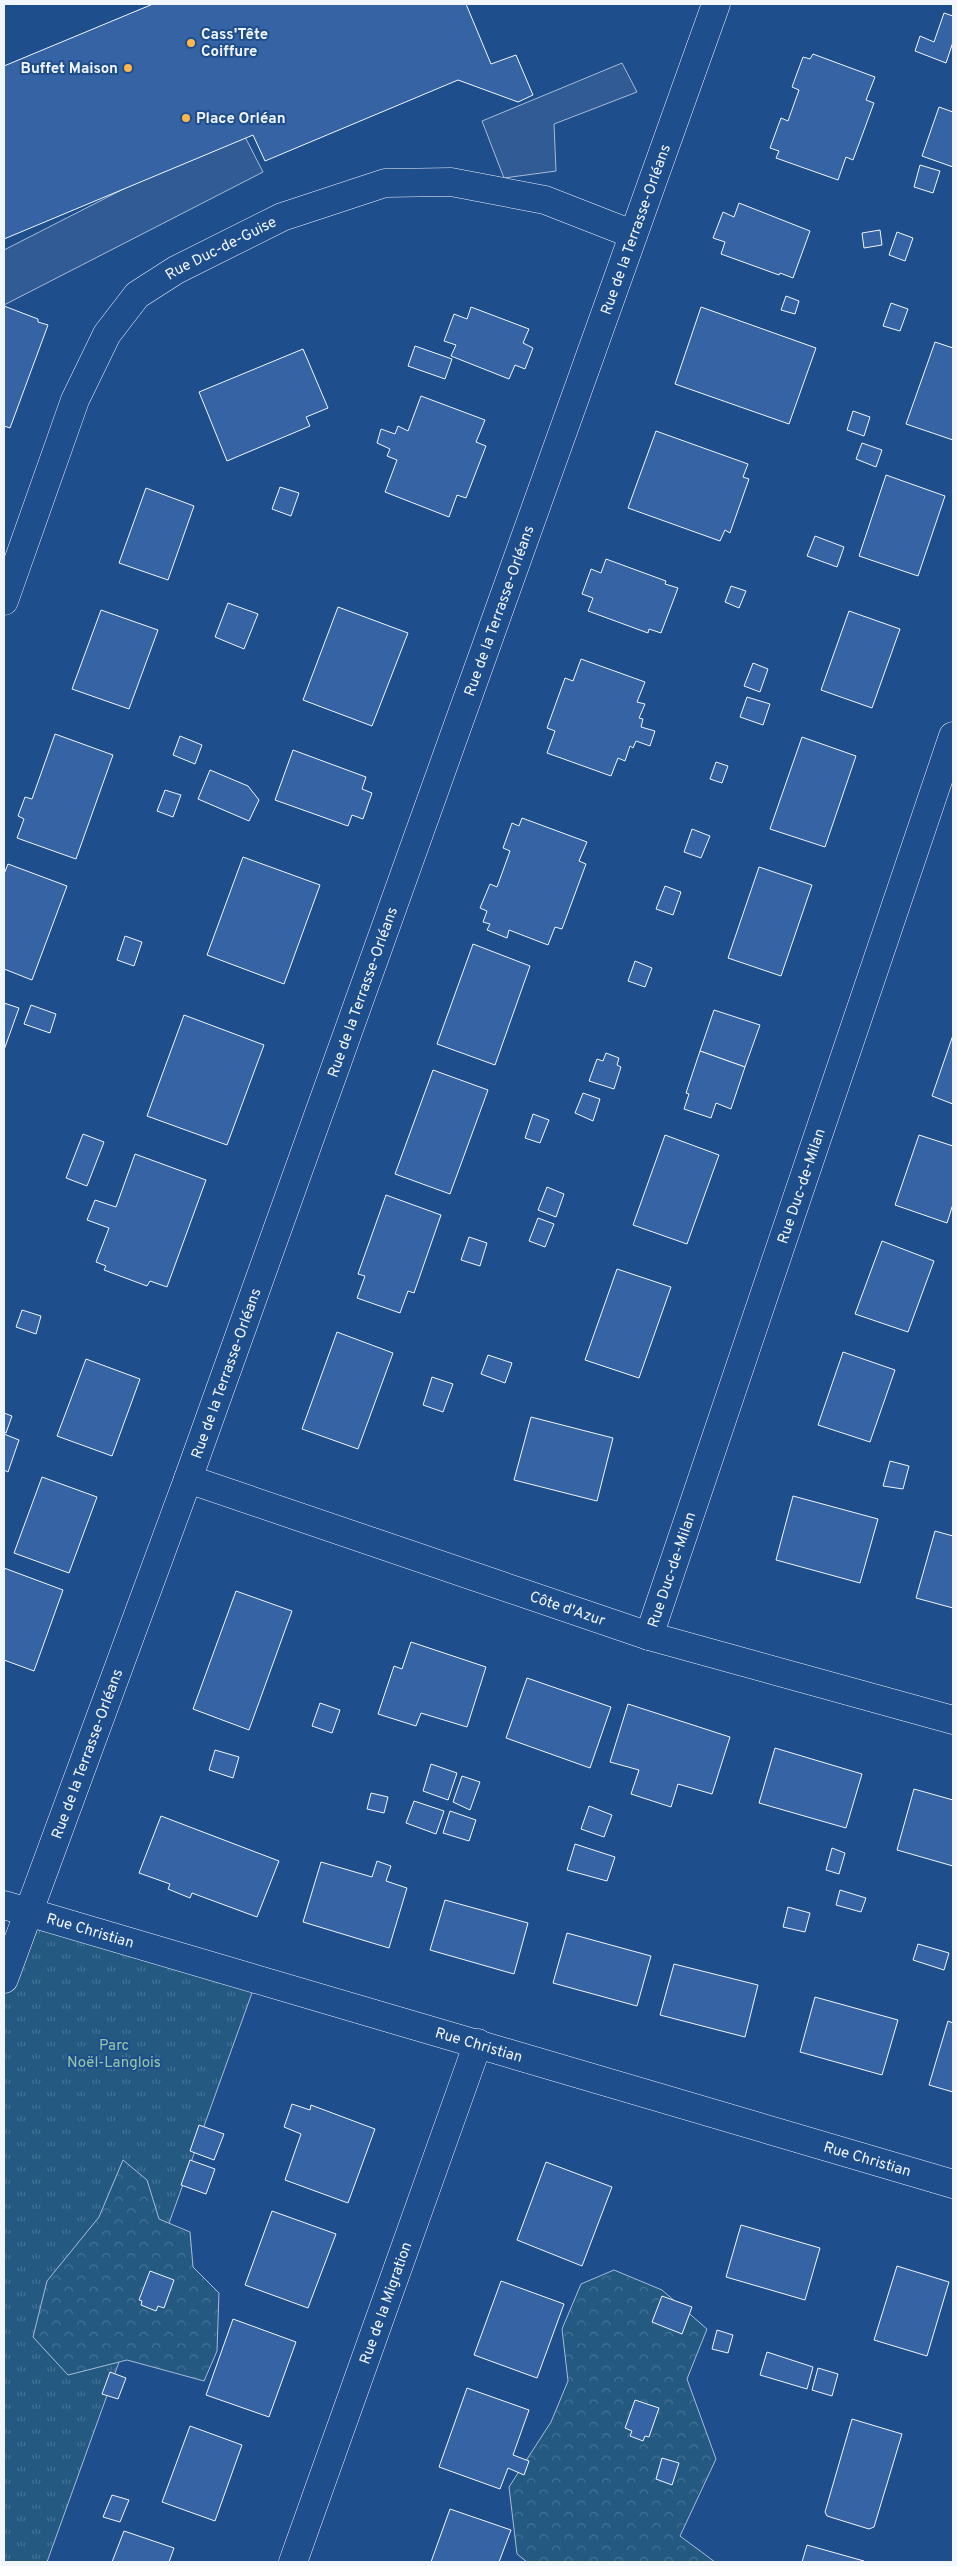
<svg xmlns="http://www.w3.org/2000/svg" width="957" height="2566" font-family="Overpass,sans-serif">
<defs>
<pattern id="grass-tufts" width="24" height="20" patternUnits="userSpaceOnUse" patternTransform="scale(1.25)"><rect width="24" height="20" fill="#245a82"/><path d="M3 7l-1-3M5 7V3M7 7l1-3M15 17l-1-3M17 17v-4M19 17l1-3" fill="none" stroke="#447295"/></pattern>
<pattern id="forest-crowns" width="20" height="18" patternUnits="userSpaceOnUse" patternTransform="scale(1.25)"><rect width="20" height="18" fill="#245a82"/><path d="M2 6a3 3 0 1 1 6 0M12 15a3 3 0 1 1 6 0" fill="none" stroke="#447295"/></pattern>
</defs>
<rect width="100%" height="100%" fill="#1f4e8c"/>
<path fill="url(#grass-tufts)" stroke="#a8bbd7" d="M 27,1912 L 257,1979 L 47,2562 L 4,2562 L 4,1979 Z"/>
<g fill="url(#forest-crowns)" stroke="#a8bbd7">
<path d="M 123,2160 L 147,2180 L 159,2219 L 190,2232 L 193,2267 L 219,2293 L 217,2351 L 204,2381 L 127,2360 L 68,2375 L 33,2337 L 47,2281 L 99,2217 Z"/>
<path d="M 614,2270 L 662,2290 L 707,2329 L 687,2379 L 716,2459 L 680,2536 L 715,2562 L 527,2562 L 517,2554 L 509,2487 L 551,2422 L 568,2381 L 562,2329 L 581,2284 Z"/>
</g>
<g fill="#305b95" stroke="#a8bbd7">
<path d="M 622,63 L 637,92 L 554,124 L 556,171 L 504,178 L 482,121 Z"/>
<path d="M 241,129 L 263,172 L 4,305 L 4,250 Z"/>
</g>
<g fill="#3563a3" stroke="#f2f6ff">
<path d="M 153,4 L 466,4 L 491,64 L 516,55 L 533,95 L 518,102 L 458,80 L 265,161 L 253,135 L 4,239 L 4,66 Z"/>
<path d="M 944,13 L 953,16 L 953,42 L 946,63 L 915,51 L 920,36 L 934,42 Z"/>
<path d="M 813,54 L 875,77 L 866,100 L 874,103 L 853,160 L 846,157 L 838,180 L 776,158 L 779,151 L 770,148 L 781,118 L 788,121 L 799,90 L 792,87 L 803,57 L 810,59 Z"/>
<path d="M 939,107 L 953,112 L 953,167 L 922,156 Z"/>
<path d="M 920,165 L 940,171 L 933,193 L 914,187 Z"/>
<path d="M 739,203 L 810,231 L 793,278 L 780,273 L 779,275 L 721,254 L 725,242 L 713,238 L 723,212 L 734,217 Z"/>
<path d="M 880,230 L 882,245 L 864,248 L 862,233 Z"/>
<path d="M 897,232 L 913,238 L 905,261 L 889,255 Z"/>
<path d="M 786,296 L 799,301 L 795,314 L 781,310 Z"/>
<path d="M 891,303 L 908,309 L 900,331 L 883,326 Z"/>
<path d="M 4,306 L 38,319 L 38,322 L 48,325 L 10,428 L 4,426 Z"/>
<path d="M 471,307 L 529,329 L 523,343 L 533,348 L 525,369 L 515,365 L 509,379 L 451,356 L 456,345 L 444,341 L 454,314 L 467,319 Z"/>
<path d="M 701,307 L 816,348 L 789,424 L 675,384 Z"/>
<path d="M 935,342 L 953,348 L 953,440 L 906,424 Z"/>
<path d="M 415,346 L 452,359 L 445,379 L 408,366 Z"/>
<path d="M 303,349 L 328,408 L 306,417 L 310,426 L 227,461 L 199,392 Z"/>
<path d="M 421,396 L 485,420 L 476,442 L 486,446 L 466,498 L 457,495 L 449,517 L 385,492 L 397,460 L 387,456 L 390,449 L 377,443 L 381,429 L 395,434 L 398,426 L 408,431 Z"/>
<path d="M 853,411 L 870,417 L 864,436 L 847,430 Z"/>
<path d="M 656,431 L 748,464 L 743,477 L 749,479 L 730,533 L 725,530 L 720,541 L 628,508 Z"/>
<path d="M 862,443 L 882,450 L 876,467 L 856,459 Z"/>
<path d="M 886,475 L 945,496 L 918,576 L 859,556 Z"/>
<path d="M 280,487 L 299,493 L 291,516 L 272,509 Z"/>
<path d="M 146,488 L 194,506 L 168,580 L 119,563 Z"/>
<path d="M 815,536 L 844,547 L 837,567 L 807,556 Z"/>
<path d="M 606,559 L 666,581 L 665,584 L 678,588 L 661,633 L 649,629 L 648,633 L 588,611 L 593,598 L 582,594 L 591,569 L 601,573 Z"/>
<path d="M 731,586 L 746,591 L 739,608 L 725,602 Z"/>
<path d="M 228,603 L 258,614 L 244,649 L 215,637 Z"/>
<path d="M 338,607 L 408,633 L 372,726 L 303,700 Z"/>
<path d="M 101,610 L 158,630 L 129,709 L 72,689 Z"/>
<path d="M 849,611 L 900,629 L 872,708 L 821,690 Z"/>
<path d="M 581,659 L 645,682 L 637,702 L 645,704 L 639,718 L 643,719 L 641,727 L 655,731 L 650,746 L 636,741 L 633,748 L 630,746 L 625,761 L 618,758 L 611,776 L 547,753 L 555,731 L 547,728 L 565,678 L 573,681 Z"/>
<path d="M 753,663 L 768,669 L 760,692 L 744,686 Z"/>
<path d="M 747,697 L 770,704 L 763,725 L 740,717 Z"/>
<path d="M 55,734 L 113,755 L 76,859 L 17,838 L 24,819 L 18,816 L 25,797 L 32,799 Z"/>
<path d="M 180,736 L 202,745 L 195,764 L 173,755 Z"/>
<path d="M 802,737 L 856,756 L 825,847 L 770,829 Z"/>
<path d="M 293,750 L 366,777 L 362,789 L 372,793 L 363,819 L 352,815 L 348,826 L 275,800 Z"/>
<path d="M 716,762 L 728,766 L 722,783 L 710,779 Z"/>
<path d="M 210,770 L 248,786 L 259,800 L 249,821 L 198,799 Z"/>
<path d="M 165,790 L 181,795 L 173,817 L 157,811 Z"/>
<path d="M 522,818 L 587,842 L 579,861 L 586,864 L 562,929 L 555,927 L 548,945 L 509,930 L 507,938 L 487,930 L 490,924 L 483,922 L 487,911 L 480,908 L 490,884 L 497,887 L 510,851 L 503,848 L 512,823 L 519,826 Z"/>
<path d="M 692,829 L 710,836 L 701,858 L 684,852 Z"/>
<path d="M 243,857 L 320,885 L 284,984 L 207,955 Z"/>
<path d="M 8,864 L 67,886 L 32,980 L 4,969 L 4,874 Z"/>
<path d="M 759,867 L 812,885 L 781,976 L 728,958 Z"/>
<path d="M 665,886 L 681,892 L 673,915 L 656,909 Z"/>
<path d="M 125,936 L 142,942 L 134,966 L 117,960 Z"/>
<path d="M 473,944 L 530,966 L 495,1065 L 437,1044 Z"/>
<path d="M 635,961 L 652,968 L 645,987 L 628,981 Z"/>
<path d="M 4,1003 L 19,1008 L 4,1050 Z"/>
<path d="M 31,1005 L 56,1014 L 50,1033 L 24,1024 Z"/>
<path d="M 714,1010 L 760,1025 L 745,1067 L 700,1051 Z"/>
<path d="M 184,1015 L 264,1045 L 227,1145 L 147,1116 Z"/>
<path d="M 953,1035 L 953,1104 L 932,1096 Z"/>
<path d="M 700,1051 L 745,1067 L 731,1109 L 716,1103 L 711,1118 L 684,1109 L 689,1094 L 686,1093 Z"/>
<path d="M 606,1053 L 619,1058 L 617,1065 L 621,1067 L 614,1089 L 589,1081 L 597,1059 L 603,1061 Z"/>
<path d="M 433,1070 L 488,1090 L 450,1194 L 395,1174 Z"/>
<path d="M 583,1093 L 600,1099 L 593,1121 L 575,1113 Z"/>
<path d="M 533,1114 L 549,1120 L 540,1143 L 525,1138 Z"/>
<path d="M 83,1134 L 104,1142 L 87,1186 L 66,1178 Z"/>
<path d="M 665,1135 L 719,1155 L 687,1244 L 633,1225 Z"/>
<path d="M 919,1135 L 953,1146 L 953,1204 L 947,1223 L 895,1205 Z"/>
<path d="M 135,1154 L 206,1180 L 167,1287 L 150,1281 L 147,1286 L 104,1270 L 106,1266 L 96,1262 L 109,1228 L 87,1220 L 95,1200 L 116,1207 Z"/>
<path d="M 547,1187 L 564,1194 L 556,1217 L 538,1210 Z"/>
<path d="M 386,1195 L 441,1215 L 414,1293 L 408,1291 L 400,1313 L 357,1298 L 365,1276 L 358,1274 Z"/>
<path d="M 538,1218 L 554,1224 L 545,1247 L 529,1241 Z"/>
<path d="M 469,1237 L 487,1243 L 480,1266 L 461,1260 Z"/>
<path d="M 882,1241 L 934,1261 L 908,1332 L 855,1314 Z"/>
<path d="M 617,1269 L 671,1287 L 639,1378 L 585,1360 Z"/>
<path d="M 22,1310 L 41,1316 L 36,1334 L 16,1327 Z"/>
<path d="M 337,1332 L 393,1353 L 358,1449 L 302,1429 Z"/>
<path d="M 843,1352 L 895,1370 L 870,1442 L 818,1425 Z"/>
<path d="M 488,1355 L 512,1363 L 505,1383 L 481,1374 Z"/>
<path d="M 86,1359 L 140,1379 L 112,1456 L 57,1436 Z"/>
<path d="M 432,1377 L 453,1384 L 443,1412 L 423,1405 Z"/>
<path d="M 4,1413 L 12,1416 L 6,1433 L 4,1432 Z"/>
<path d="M 531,1417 L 613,1438 L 597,1501 L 514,1480 Z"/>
<path d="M 4,1434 L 19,1440 L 8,1472 L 4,1470 Z"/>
<path d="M 890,1461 L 909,1466 L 903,1489 L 883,1486 Z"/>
<path d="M 42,1477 L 97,1497 L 69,1573 L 14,1553 Z"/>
<path d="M 793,1496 L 878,1519 L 860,1583 L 776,1560 Z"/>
<path d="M 935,1531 L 953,1536 L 953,1608 L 916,1598 Z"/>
<path d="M 4,1568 L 63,1590 L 34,1671 L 4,1660 Z"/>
<path d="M 236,1591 L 292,1611 L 249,1730 L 193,1709 Z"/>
<path d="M 411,1642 L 486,1667 L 467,1727 L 421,1713 L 416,1726 L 378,1714 L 394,1666 L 402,1669 Z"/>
<path d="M 527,1678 L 611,1707 L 590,1768 L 506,1738 Z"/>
<path d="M 320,1703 L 340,1710 L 332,1733 L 312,1726 Z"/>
<path d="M 628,1704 L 730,1737 L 712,1794 L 678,1784 L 671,1807 L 631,1794 L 639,1770 L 610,1762 Z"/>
<path d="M 775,1748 L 862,1774 L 846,1828 L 759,1803 Z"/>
<path d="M 215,1750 L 239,1757 L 233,1778 L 209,1770 Z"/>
<path d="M 431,1764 L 457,1773 L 448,1800 L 423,1791 Z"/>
<path d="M 462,1776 L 480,1782 L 470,1810 L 453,1802 Z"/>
<path d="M 914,1789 L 953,1800 L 953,1866 L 897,1850 Z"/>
<path d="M 371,1793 L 388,1797 L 384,1813 L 367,1809 Z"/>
<path d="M 414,1801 L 444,1811 L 436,1834 L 406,1823 Z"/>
<path d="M 589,1806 L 612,1815 L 604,1837 L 581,1829 Z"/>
<path d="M 450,1811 L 476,1820 L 469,1841 L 443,1833 Z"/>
<path d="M 161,1816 L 279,1861 L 257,1917 L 192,1893 L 190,1898 L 168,1889 L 170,1884 L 139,1873 Z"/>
<path d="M 575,1844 L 615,1857 L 607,1881 L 567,1870 Z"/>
<path d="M 832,1848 L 845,1853 L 839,1874 L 826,1870 Z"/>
<path d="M 377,1861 L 391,1866 L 386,1881 L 407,1888 L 389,1948 L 303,1922 L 321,1862 L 372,1877 Z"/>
<path d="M 840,1890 L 866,1898 L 861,1912 L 836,1905 Z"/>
<path d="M 445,1900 L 528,1923 L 514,1974 L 430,1950 Z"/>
<path d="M 788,1907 L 810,1913 L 805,1932 L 783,1927 Z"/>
<path d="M 567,1933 L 651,1956 L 637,2006 L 553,1983 Z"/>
<path d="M 918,1944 L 949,1953 L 944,1970 L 913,1960 Z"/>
<path d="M 674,1964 L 758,1985 L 745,2037 L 660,2015 Z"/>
<path d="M 815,1997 L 898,2020 L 882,2075 L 800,2052 Z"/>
<path d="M 948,2021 L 953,2023 L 953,2092 L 929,2085 Z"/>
<path d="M 292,2104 L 310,2110 L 311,2105 L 375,2129 L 348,2203 L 285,2180 L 301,2134 L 284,2127 Z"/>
<path d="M 199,2125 L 224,2134 L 214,2160 L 190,2151 Z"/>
<path d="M 190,2160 L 215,2169 L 206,2194 L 181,2185 Z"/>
<path d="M 546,2162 L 612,2187 L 582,2266 L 517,2240 Z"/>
<path d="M 272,2211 L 336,2234 L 308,2308 L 245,2285 Z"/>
<path d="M 741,2225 L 820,2248 L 805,2300 L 726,2277 Z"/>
<path d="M 897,2266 L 949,2282 L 927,2356 L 874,2340 Z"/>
<path d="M 150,2271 L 174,2280 L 164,2308 L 158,2306 L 156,2311 L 141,2305 L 142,2301 L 139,2300 Z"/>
<path d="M 501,2281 L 564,2304 L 537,2378 L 474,2355 Z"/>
<path d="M 662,2296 L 692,2307 L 682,2334 L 652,2322 Z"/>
<path d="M 233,2319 L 296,2342 L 269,2417 L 206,2395 Z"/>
<path d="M 717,2330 L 733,2335 L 728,2353 L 712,2349 Z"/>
<path d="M 767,2352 L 813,2367 L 807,2389 L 760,2375 Z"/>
<path d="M 818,2368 L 838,2374 L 832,2396 L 812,2390 Z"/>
<path d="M 110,2372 L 126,2378 L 118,2399 L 102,2394 Z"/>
<path d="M 467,2388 L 529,2410 L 513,2455 L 529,2461 L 524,2475 L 508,2468 L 500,2489 L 439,2467 Z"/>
<path d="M 635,2400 L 659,2408 L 649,2437 L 645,2436 L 643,2441 L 630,2436 L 632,2431 L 625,2428 Z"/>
<path d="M 852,2419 L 902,2434 L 874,2527 L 869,2529 L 827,2516 L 825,2512 Z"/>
<path d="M 190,2426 L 242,2445 L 215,2521 L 162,2502 Z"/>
<path d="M 662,2458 L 679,2463 L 672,2485 L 656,2479 Z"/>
<path d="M 112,2495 L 129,2500 L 120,2522 L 103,2517 Z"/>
<path d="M 450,2509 L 511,2530 L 499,2562 L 431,2562 Z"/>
<path d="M 124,2531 L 174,2548 L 169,2562 L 112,2562 Z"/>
<path d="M 807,2545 L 864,2561 L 864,2562 L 802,2562 Z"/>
</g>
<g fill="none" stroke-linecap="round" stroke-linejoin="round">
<defs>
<g id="minor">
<path id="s1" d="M 4,601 L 75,400 L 107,334 L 137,295 L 176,270 L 282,217 L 385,183 L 451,182 L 545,200 L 632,234"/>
<path id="s2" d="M 188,1479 L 649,1636 L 953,1720"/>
<path id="s3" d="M 649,1636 L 953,736"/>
<path id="s4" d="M 4,1905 L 953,2184"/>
<path id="s5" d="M 4,1979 L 188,1479 L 716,4"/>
<path id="s6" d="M 293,2562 L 478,2043"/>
</g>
</defs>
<use href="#minor" stroke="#f2f6ff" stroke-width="29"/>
<use href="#minor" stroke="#1f4e8c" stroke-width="28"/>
</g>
<g fill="#ffb74d" stroke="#1f4e8c" stroke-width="2">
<circle cx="191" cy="43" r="5"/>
<circle cx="128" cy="68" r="5"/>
<circle cx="186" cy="118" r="5"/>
</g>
<g text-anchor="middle" stroke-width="4" stroke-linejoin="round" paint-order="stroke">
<g font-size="15" font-weight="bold" fill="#f2f6ff" stroke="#1f4e8c" text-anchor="start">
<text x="201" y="39">Cass'Tête<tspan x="201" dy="17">Coiffure</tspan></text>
<text x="118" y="73" text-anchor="end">Buffet Maison</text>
<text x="196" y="123">Place Orléan</text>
</g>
<g font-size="15" fill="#f2f6ff" stroke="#1f4e8c">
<text dy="5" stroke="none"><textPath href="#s5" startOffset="1860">Rue de la Terrasse-Orléans</textPath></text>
<text dy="5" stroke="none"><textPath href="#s1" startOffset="432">Rue Duc-de-Guise</textPath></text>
<text dy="5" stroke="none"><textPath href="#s5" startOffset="1455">Rue de la Terrasse-Orléans</textPath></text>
<text dy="5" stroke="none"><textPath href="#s5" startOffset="1050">Rue de la Terrasse-Orléans</textPath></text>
<text dy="5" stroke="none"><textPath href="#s3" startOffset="475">Rue Duc-de-Milan</textPath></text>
<text dy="5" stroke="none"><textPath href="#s5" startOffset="645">Rue de la Terrasse-Orléans</textPath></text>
<text dy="5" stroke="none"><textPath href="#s3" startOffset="70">Rue Duc-de-Milan</textPath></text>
<text dy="5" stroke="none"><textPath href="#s2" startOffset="401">Côte d'Azur</textPath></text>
<text dy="5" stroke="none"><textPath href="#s5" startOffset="240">Rue de la Terrasse-Orléans</textPath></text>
<text dy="5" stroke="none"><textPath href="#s4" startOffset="90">Rue Christian</textPath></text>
<text dy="5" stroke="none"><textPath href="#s4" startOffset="495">Rue Christian</textPath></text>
<text dy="5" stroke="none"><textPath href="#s4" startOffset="900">Rue Christian</textPath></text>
<text dy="5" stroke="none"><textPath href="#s6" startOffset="275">Rue de la Migration</textPath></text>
</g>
<g font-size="15" fill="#97c8a6" stroke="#1f4e8c">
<text x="114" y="2050">Parc<tspan x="114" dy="17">Noël-Langlois</tspan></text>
</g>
</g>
<rect width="957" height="2566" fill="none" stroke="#f2f6ff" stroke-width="10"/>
</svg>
